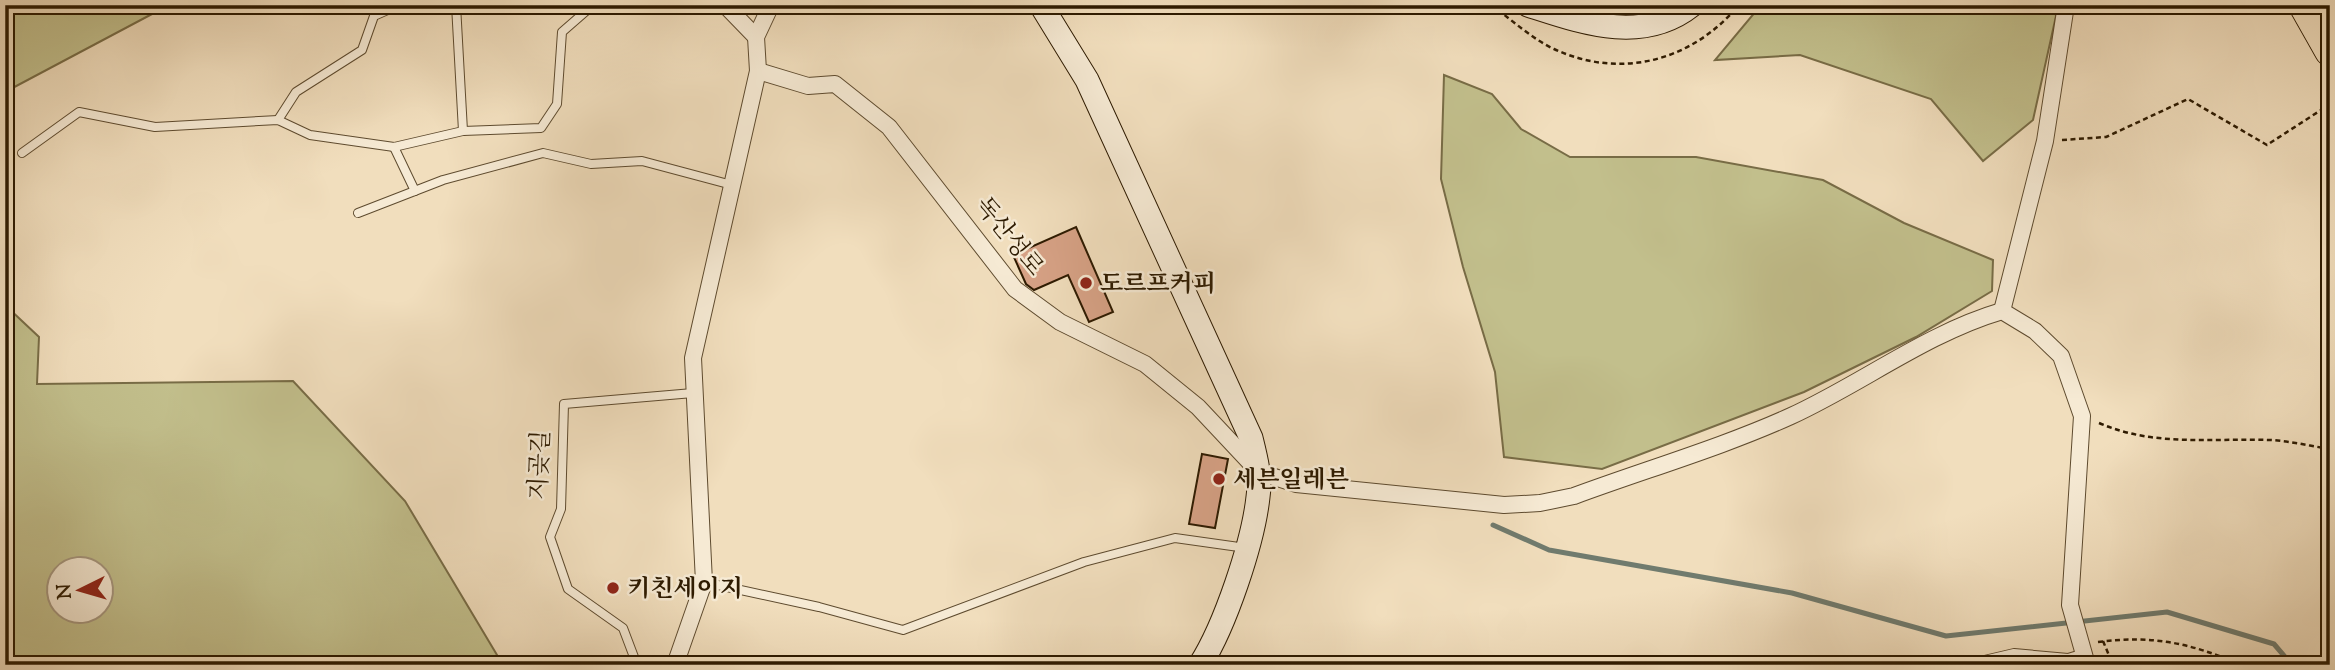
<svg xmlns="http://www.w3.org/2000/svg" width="2335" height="670" font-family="'Sorts Mill Goudy','Noto Serif KR',serif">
<rect width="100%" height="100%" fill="#f1debd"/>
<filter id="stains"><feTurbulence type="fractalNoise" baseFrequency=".00286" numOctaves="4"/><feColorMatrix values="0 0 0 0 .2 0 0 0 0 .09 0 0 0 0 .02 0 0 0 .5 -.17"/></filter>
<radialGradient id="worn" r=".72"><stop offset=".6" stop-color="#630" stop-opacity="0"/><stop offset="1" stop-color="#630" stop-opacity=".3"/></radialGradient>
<g fill="#c2bf8c" stroke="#786c46" stroke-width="2" fill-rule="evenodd">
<path d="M 5,5 L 169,5 L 5,92 Z"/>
<path d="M 1761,5 L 2054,5 L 2056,16 L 2033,120 L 1983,161 L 1931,99 L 1800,55 L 1715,60 Z"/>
<path d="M 1444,75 L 1492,94 L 1521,129 L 1570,157 L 1696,157 L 1823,180 L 1904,223 L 1993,260 L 1992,291 L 1916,337 L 1804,392 L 1602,469 L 1504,457 L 1495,372 L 1463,267 L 1441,179 Z"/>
<path d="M 5,305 L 39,337 L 37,384 L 293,381 L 405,501 L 503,665 L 5,665 ZM 60,568 L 102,568 L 102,610 L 60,610 Z"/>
</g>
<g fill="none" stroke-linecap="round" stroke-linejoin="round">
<path stroke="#707b6e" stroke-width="5" d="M 1493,525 L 1549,550 L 1792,593 L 1946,636 L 2167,612 L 2274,644 L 2292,665"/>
</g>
<g fill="#d7a286" stroke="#2d1a00" stroke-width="2">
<path d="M 1076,227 L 1113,312 L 1089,322 L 1068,275 L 1034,290 L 1026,284 L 1013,255 Z"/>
<path d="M 1202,454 L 1228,459 L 1215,528 L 1189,524 Z"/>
</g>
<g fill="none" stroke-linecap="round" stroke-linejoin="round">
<defs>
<g id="lane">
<path d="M 456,5 L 463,131"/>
<path d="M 278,120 L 296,92 L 362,50 L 374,16 L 399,5"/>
<path d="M 394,147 L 415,191"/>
<path d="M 22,153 L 79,112 L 155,127 L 278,120 L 310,135 L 394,147 L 463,131 L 541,128 L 557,104 L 562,32 L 593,5"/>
<path d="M 358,213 L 443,180 L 543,153 L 591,164 L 642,161 L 732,185"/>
<path d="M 704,582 L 819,607 L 903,630 L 1084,562 L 1175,538 L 1246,548"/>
<path d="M 637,665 L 623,628 L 568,589 L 550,537 L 561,509 L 564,404 L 693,393"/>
<path d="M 1963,665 L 2014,653 L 2068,658 L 2081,654"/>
</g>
<g id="street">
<path d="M 725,5 L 756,37"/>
<path d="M 758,71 L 808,86 L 835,84 L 889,127 L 1015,289 L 1060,322 L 1145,364 L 1198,407 L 1259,472 L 1296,484 L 1504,505 L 1540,503 L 1574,496 C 1644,470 1723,447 1791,416 C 1861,384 1927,333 2002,311 L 2035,331 L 2061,356 L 2082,416 L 2070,605 L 2087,665"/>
<path d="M 2002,311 L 2045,141 L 2066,5"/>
<path d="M 675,665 L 704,582 L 693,358 L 758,71 L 756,37 L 771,5"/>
</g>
<g id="secondary">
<path d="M 1041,5 L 1087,80 L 1251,438 C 1256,458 1261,477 1258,497 C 1253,543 1225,626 1200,665"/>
<path d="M 1528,5 C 1581,22 1642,45 1692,5"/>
</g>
<path id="highway" d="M 2304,5 L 2330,51"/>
</defs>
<use href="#lane" stroke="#5e4b2f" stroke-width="10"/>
<use href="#street" stroke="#5e4b2f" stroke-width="18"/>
<use href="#secondary" stroke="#2d1a00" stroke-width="25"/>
<use href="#highway" stroke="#2d1a00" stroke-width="32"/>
<g stroke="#2d1a00" stroke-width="2.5" stroke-dasharray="5 3.5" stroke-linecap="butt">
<path d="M 1491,5 C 1511,19 1532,39 1554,49 C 1621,80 1692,61 1739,5"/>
<path d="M 2062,140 L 2106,137 L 2188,99 L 2267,145 L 2321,110"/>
<path d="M 2099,423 C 2154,447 2212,438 2270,440 C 2290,441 2310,446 2330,449"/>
<path d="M 2103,641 L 2113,665"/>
<path d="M 2098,642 C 2153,635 2191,643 2241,665"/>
</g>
<use href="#lane" stroke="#f6ead4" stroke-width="8"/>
<use href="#street" stroke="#f6ead4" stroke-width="16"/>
<use href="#secondary" stroke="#f6ead4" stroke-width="23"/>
<use href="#highway" stroke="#f1debd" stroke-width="30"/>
</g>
<g fill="#8f2418" stroke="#f6ead4" stroke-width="2.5">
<circle cx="1086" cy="283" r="7"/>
<circle cx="1219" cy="479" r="7"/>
<circle cx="613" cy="588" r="7"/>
</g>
<g text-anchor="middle" stroke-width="5" stroke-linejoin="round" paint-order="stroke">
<g font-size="24" fill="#2d1a00" stroke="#f6ead4">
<text transform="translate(1010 236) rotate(51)" y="8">독산성로</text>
<text transform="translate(539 465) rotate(-87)" y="8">지곶길</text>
</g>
<g font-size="24" font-weight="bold" fill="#2d1a00" stroke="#f6ead4" text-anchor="start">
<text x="1100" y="291">도르프커피</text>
<text x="1233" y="487">세븐일레븐</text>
<text x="627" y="596">키친세이지</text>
</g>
</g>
<rect width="2335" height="670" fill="none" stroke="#f1debd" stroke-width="28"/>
<rect x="7" y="7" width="2321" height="656" fill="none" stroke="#2d1a00" stroke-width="3.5"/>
<rect x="14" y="14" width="2307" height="642" fill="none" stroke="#2d1a00" stroke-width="2"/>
<g transform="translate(80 590) rotate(265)"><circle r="33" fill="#f6ead4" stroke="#a6977f" stroke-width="2"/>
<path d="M0-5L12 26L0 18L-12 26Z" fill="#8f2418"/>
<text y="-10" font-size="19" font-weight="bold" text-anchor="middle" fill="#2d1a00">N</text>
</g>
<rect width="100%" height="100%" filter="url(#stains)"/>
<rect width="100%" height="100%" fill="url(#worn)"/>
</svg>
